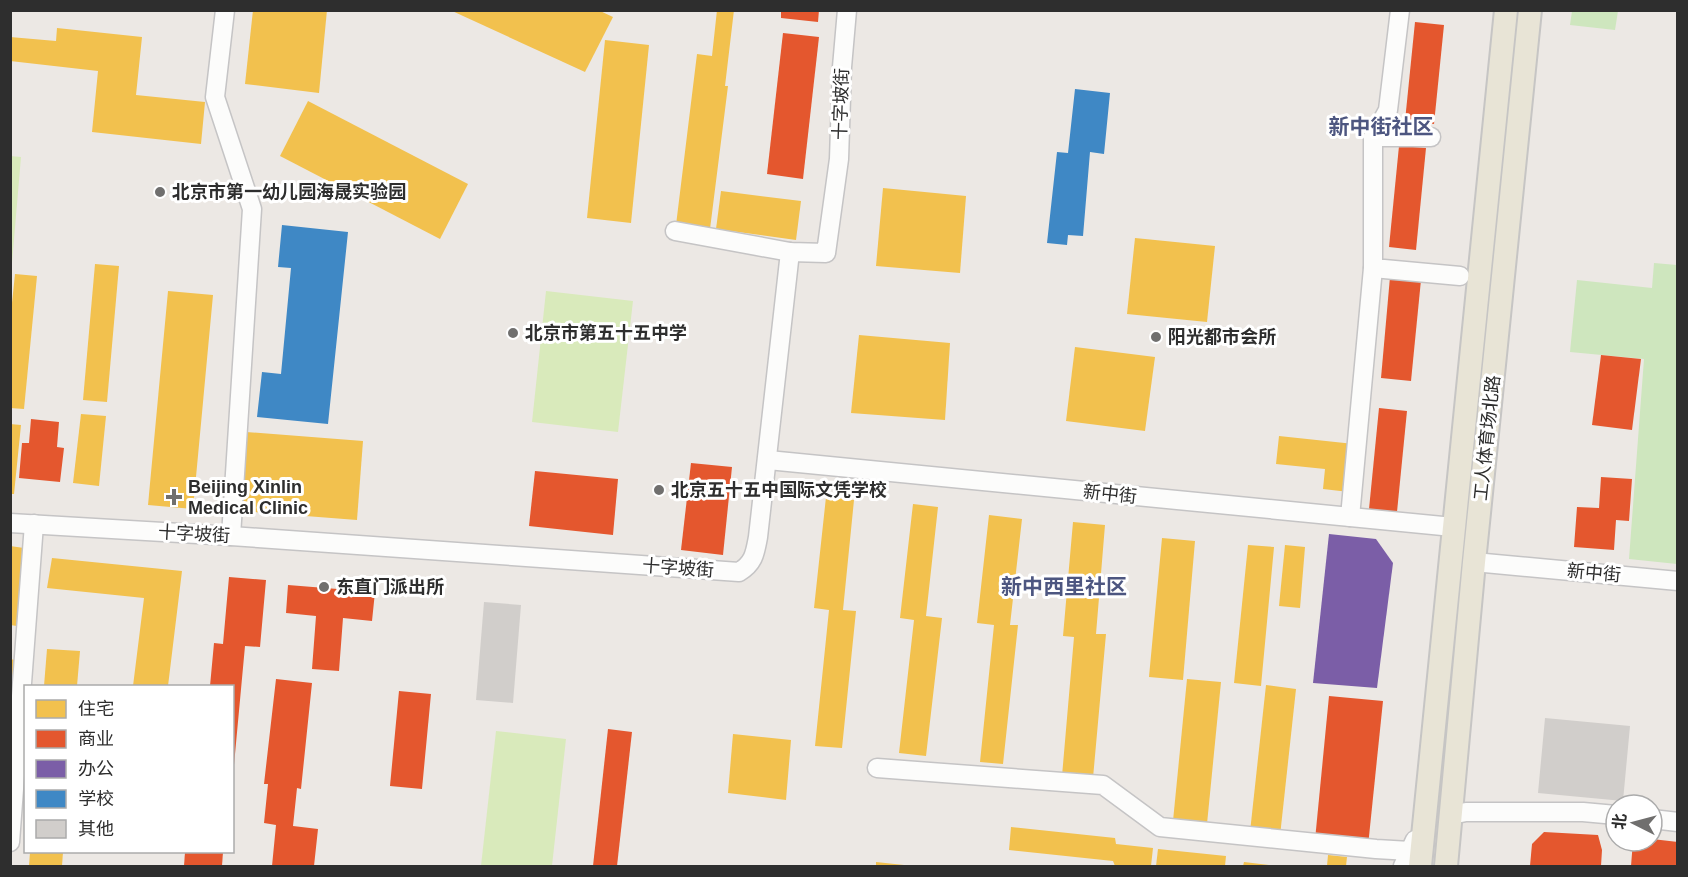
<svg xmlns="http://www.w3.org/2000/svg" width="1688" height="877" font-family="Arial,'Noto Sans SC',sans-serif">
<rect width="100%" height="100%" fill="#ece8e4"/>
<g fill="#cee6be">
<path d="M 1572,11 L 1618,11 L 1615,30 L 1570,25 Z"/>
<path d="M 1654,263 L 1677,265 L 1677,564 L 1629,559 L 1644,359 L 1570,352 L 1577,280 L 1652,288 Z"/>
</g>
<g fill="#d9eabb">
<path d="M 10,156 L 21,157 L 12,263 L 10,263 Z"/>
<path d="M 546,291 L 633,301 L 618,432 L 532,422 Z"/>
<path d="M 496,731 L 566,739 L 552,866 L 481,866 Z"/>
</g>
<g fill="#f2c14e">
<path d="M 253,10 L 327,10 L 319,93 L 245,84 Z"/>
<path d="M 450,10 L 598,10 L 613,17 L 585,72 Z"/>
<path d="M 717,10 L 734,10 L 725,86 L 728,86 L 710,229 L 676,225 L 697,54 L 712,56 Z"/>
<path d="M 57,28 L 142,37 L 136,95 L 205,102 L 201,144 L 92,132 L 98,71 L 10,61 L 10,37 L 56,41 Z"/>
<path d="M 605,40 L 649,45 L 631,223 L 587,218 Z"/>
<path d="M 308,101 L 468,184 L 440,239 L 280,156 Z"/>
<path d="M 883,188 L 966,196 L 960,273 L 876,266 Z"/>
<path d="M 721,191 L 801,201 L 796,240 L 716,229 Z"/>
<path d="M 1135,238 L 1215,246 L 1207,322 L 1127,314 Z"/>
<path d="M 95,264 L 119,266 L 107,402 L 83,400 Z"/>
<path d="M 15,274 L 37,276 L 24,409 L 10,408 L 10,322 Z"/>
<path d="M 168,291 L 213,295 L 193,509 L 148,505 Z"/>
<path d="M 859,335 L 950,343 L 945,420 L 851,413 Z"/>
<path d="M 1075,347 L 1155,357 L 1145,431 L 1066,421 Z"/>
<path d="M 81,414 L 106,416 L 99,486 L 73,483 Z"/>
<path d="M 10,424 L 21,425 L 14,494 L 10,494 Z"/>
<path d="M 246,432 L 363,441 L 357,520 L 240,511 Z"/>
<path d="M 1279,436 L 1354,444 L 1349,492 L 1323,489 L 1325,469 L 1276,464 Z"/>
<path d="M 826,497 L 854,500 L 843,610 L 856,611 L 842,748 L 815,746 L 829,610 L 814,608 Z"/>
<path d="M 913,504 L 938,507 L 926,616 L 942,618 L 926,756 L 899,753 L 914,620 L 900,618 Z"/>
<path d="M 989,515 L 1022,519 L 1010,625 L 1018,625 L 1003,764 L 980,762 L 994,625 L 977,623 Z"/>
<path d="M 1073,522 L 1105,525 L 1096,634 L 1106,634 L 1093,778 L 1062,776 L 1074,637 L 1063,636 Z"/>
<path d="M 1162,538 L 1195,541 L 1183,680 L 1149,677 Z"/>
<path d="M 1248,545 L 1274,547 L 1261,686 L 1234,683 Z"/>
<path d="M 1285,545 L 1305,547 L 1300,608 L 1279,606 Z"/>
<path d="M 10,546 L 24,548 L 17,626 L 10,625 Z"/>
<path d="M 52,558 L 182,571 L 168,686 L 133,686 L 144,598 L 47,588 Z"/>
<path d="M 47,649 L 80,651 L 77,686 L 44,686 Z"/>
<path d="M 10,659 L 15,660 L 12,703 L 10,703 Z"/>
<path d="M 1187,679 L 1221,682 L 1207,824 L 1173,821 Z"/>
<path d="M 1266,685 L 1296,689 L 1280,836 L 1250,832 Z"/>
<path d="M 733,734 L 791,740 L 786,800 L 728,793 Z"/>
<path d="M 1011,827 L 1115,838 L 1116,844 L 1153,848 L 1151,866 L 1115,866 L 1113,861 L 1009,850 Z"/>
<path d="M 1158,849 L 1226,856 L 1225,866 L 1156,866 Z"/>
<path d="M 30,852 L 63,852 L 62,866 L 29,866 Z"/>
<path d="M 1328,855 L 1347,857 L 1346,866 L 1327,866 Z"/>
<path d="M 876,862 L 904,865 L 904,866 L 876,866 Z"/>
<path d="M 1244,862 L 1269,865 L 1269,866 L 1243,866 Z"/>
</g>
<g fill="#e4572e">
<path d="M 781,10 L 819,10 L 818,22 L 781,18 Z"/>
<path d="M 1415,22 L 1444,25 L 1434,124 L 1405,121 Z"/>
<path d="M 783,33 L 819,37 L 803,179 L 767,174 Z"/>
<path d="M 1399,146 L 1426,148 L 1416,250 L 1389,247 Z"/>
<path d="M 1390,277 L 1421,280 L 1411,381 L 1381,378 Z"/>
<path d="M 1601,355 L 1641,359 L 1632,430 L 1592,425 Z"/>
<path d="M 1379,408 L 1407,411 L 1397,512 L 1369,509 Z"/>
<path d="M 31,419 L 59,422 L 57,447 L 64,448 L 60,482 L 19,478 L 22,443 L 29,443 Z"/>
<path d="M 691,463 L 732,467 L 723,555 L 681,550 Z"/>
<path d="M 535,471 L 618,479 L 613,535 L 529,526 Z"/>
<path d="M 1601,477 L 1632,479 L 1629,521 L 1616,520 L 1614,550 L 1574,547 L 1577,507 L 1599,508 Z"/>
<path d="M 229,577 L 266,580 L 260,647 L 245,646 L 234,765 L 232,765 L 232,686 L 210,686 L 214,643 L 223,644 Z"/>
<path d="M 288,585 L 375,592 L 372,621 L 343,618 L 339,671 L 312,669 L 316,616 L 286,613 Z"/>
<path d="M 276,679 L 312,683 L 301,789 L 297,788 L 293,826 L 318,829 L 314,866 L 272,866 L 276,825 L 264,823 L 268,784 L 264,784 Z"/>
<path d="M 399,691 L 431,694 L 422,789 L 390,786 Z"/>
<path d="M 1329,696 L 1383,701 L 1368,846 L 1315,840 Z"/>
<path d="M 608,729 L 632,732 L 617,866 L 593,866 Z"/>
<path d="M 1544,832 L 1598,835 L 1602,850 L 1601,866 L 1530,866 L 1532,844 Z"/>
<path d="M 1652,839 L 1678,842 L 1678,866 L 1631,866 L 1633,841 L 1652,841 Z"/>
<path d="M 185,852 L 223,852 L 222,866 L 184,866 Z"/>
</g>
<path fill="#7b5ea7" d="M 1329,534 L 1376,539 L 1393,563 L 1377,688 L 1313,683 Z"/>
<g fill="#3f88c5">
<path d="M 1075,89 L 1110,93 L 1104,154 L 1090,152 L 1083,236 L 1068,235 L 1067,245 L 1047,243 L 1057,152 L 1068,153 Z"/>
<path d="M 282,225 L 348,232 L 328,424 L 257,417 L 262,372 L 281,374 L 291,268 L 278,267 Z"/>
</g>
<g fill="#d1cecb">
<path d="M 484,602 L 521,605 L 513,703 L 476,700 Z"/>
<path d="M 1545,718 L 1630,726 L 1623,801 L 1538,793 Z"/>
</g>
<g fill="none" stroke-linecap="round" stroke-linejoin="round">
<defs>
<g id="minor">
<path d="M 225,10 L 215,97 L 252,209 L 231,536"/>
<path d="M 1400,10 L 1388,110 L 1373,137 L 1373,268 L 1460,276"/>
<path d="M 1373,137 L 1431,137"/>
<path d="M 675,231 L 790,252 L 826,253 L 839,159 L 842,67 L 847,10"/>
<path d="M 768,460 L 1453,527"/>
<path d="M 1350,517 L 1373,268"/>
<path d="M 10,523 L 231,536 L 739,572 C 754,563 755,553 758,537 L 790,252"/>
<path d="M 1474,562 L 1678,581"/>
<path d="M 877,768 L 1103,785 L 1160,827 L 1376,849 L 1410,851"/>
<path d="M 1451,815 L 1466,812 L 1583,812 L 1616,815"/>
<path d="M 1652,819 L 1678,822"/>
<path d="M 10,842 L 34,524"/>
<path d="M 1403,866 L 1415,840"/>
</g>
<g id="major">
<path d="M 1420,866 L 1506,10"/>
<path d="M 1446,866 L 1474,562 L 1530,10"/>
</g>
</defs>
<use href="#minor" stroke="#c5c4c5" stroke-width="21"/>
<use href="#major" stroke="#c6c5c4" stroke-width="26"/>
<use href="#minor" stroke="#fcfcfb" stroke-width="18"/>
<use href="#major" stroke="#e8e4d6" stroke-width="22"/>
</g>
<g fill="#706f6e" stroke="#fff" stroke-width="2">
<circle cx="160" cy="192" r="6"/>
<circle cx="513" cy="333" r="6"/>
<circle cx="1156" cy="337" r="6"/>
<circle cx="659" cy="490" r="6"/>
<path d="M171 488h6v6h6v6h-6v6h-6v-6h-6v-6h6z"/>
<circle cx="324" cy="587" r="6"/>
</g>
<g text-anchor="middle" stroke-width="6" stroke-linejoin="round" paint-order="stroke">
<g font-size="18" fill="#2e2e2e" stroke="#fff">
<text transform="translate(841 104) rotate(-88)" y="6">十字坡街</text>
<text transform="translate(1487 438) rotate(-84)" y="6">工人体育场北路</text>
<text transform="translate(1110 494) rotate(6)" y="6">新中街</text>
<text transform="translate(194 534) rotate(3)" y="6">十字坡街</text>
<text transform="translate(678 568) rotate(4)" y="6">十字坡街</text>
<text transform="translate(1594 573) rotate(5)" y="6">新中街</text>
</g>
<g font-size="18" font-weight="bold" fill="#2e2e2e" stroke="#fff" text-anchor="start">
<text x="172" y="198">北京市第一幼儿园海晟实验园</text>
<text x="525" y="339">北京市第五十五中学</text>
<text x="1168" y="343">阳光都市会所</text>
<text x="188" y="493">Beijing Xinlin<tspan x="188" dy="21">Medical Clinic</tspan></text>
<text x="671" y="496">北京五十五中国际文凭学校</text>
<text x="336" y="593">东直门派出所</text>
</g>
<g font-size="21" font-weight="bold" fill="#4d5680" stroke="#fff">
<text x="1381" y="134">新中街社区</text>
<text x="1064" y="594">新中西里社区</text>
</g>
</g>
<rect width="1688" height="877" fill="none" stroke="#2e2e2e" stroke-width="24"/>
<rect x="24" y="685" width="210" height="168" fill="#ffffff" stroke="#ababab" stroke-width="1.5"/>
<rect x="36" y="700" width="30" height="18" fill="#f2c14e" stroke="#ababab" stroke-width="1.5"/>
<text x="78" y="715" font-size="18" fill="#2e2e2e">住宅</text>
<rect x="36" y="730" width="30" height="18" fill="#e4572e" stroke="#ababab" stroke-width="1.5"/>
<text x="78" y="745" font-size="18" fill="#2e2e2e">商业</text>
<rect x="36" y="760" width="30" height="18" fill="#7b5ea7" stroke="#ababab" stroke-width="1.5"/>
<text x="78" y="775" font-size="18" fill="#2e2e2e">办公</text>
<rect x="36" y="790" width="30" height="18" fill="#3f88c5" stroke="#ababab" stroke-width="1.5"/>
<text x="78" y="805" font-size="18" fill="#2e2e2e">学校</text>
<rect x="36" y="820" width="30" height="18" fill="#d1cecb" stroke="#ababab" stroke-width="1.5"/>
<text x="78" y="835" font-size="18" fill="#2e2e2e">其他</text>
<g transform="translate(1634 823) rotate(276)"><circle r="28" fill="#ffffff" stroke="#ababab" stroke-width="1.5"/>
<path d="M0-4.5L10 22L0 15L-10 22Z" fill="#706f6e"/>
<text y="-9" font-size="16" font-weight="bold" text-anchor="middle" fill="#2e2e2e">北</text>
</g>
</svg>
